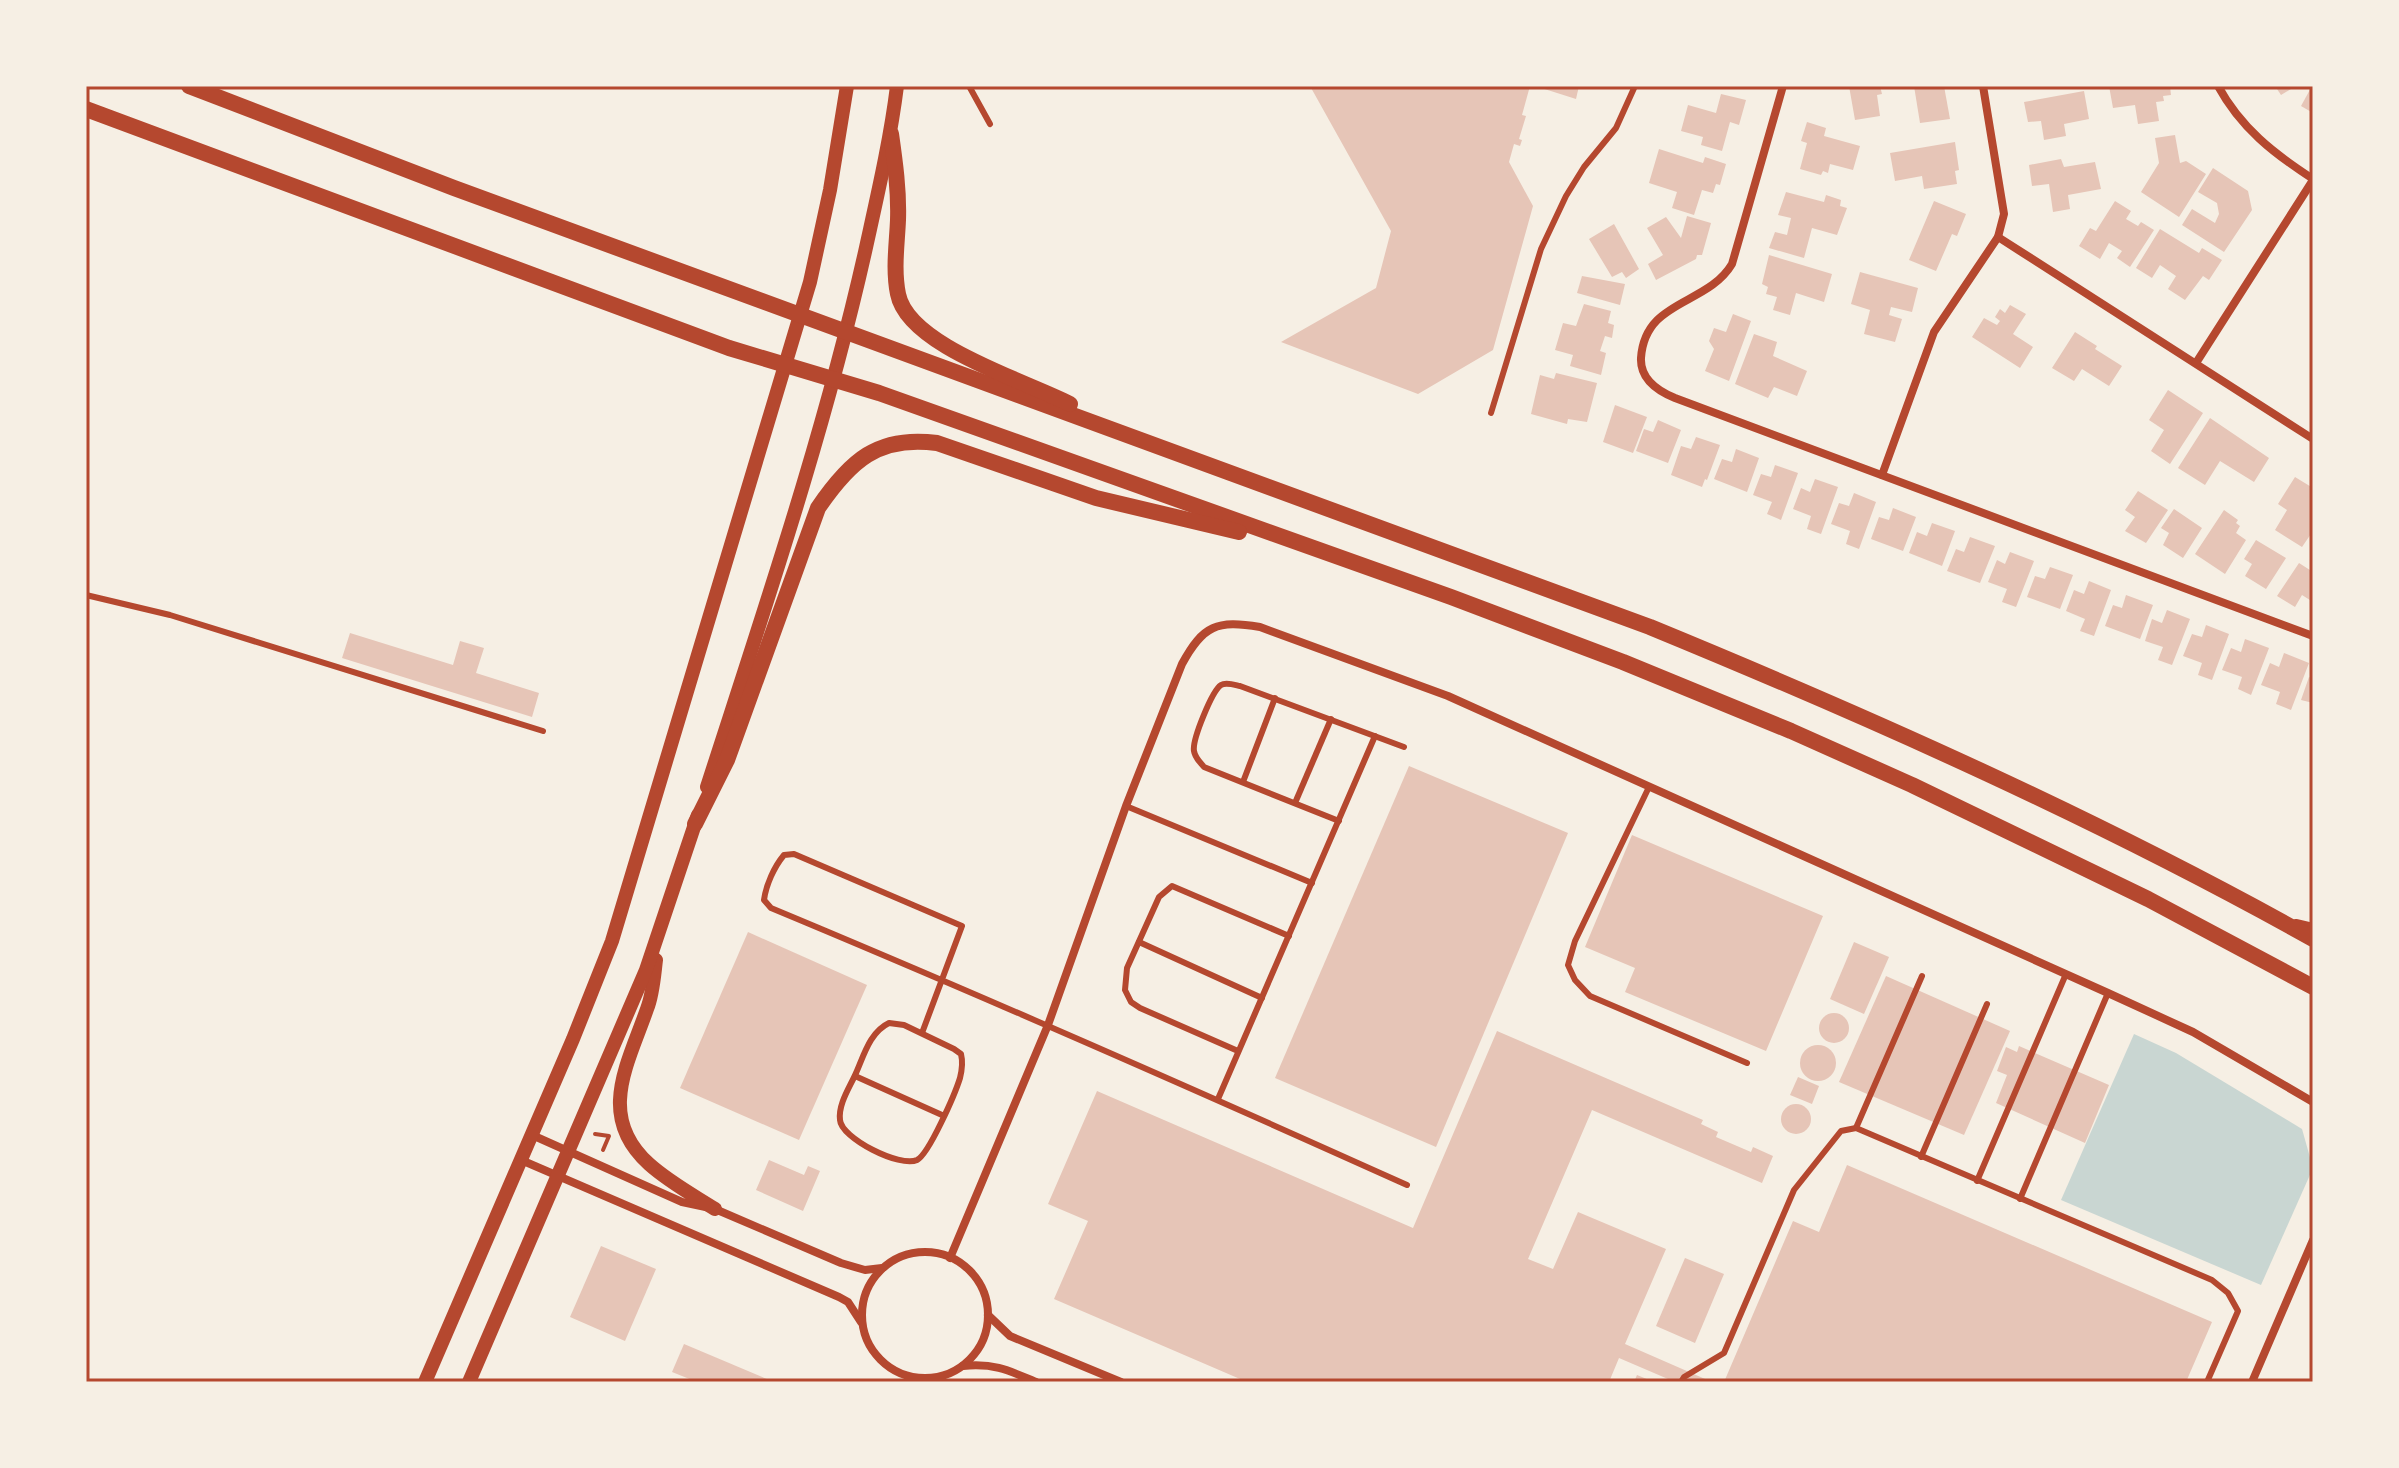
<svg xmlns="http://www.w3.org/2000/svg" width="2399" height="1468" font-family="'PT Sans Narrow',sans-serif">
<rect width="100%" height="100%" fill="#f6efe4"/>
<path fill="#c9d6d2" d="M 2134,1034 L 2176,1053 L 2302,1129 L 2313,1168 L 2261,1285 L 2061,1200 Z"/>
<g fill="#e6c5b7">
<path d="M 1310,86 L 1530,86 L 1522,115 L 1526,116 L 1519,139 L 1522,140 L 1520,146 L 1514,144 L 1509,162 L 1533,206 L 1493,350 L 1418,394 L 1281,342 L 1376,288 L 1391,231 Z"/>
<path d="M 1535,86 L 1579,86 L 1576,99 Z"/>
<path d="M 1849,86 L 1880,86 L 1882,94 L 1877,95 L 1880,116 L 1855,120 Z"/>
<path d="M 1914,86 L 1944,86 L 1950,119 L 1920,123 Z"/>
<path d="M 2109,86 L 2170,86 L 2171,95 L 2163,96 L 2164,101 L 2156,102 L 2159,121 L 2138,124 L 2135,105 L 2113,108 Z"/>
<path d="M 2275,86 L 2296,86 L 2281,95 Z"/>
<path d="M 2312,86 L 2313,86 L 2313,113 L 2301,106 Z"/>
<path d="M 2084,91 L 2089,119 L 2064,124 L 2066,136 L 2044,140 L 2041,121 L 2028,122 L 2024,102 Z"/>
<path d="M 1721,94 L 1746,100 L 1739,125 L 1730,122 L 1722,151 L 1701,145 L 1703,137 L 1681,131 L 1688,105 L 1716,113 Z"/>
<path d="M 1807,122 L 1826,128 L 1824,136 L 1860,146 L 1853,170 L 1830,164 L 1828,173 L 1823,171 L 1821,175 L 1800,169 L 1807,143 L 1801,141 Z"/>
<path d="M 2175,135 L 2180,163 L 2186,161 L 2206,174 L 2179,217 L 2141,192 L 2159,163 L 2155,138 Z"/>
<path d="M 1955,142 L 1959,170 L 1955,171 L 1957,184 L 1924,189 L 1922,176 L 1895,181 L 1890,153 Z"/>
<path d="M 1659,149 L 1703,163 L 1705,157 L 1726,164 L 1720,185 L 1716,184 L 1713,193 L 1702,190 L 1694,215 L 1672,208 L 1677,192 L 1649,183 Z"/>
<path d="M 2061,159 L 2064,167 L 2095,162 L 2101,189 L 2068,195 L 2070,209 L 2053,212 L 2049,184 L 2032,186 L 2029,165 Z"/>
<path d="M 2213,168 L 2248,191 L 2252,210 L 2224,252 L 2182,225 L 2192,209 L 2215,223 L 2219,214 L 2217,203 L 2198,192 Z"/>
<path d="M 1786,192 L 1824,202 L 1826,195 L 1841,200 L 1840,206 L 1847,208 L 1837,235 L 1812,228 L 1804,258 L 1769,248 L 1775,232 L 1787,235 L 1791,218 L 1778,215 Z"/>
<path d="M 1934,201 L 1966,214 L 1957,236 L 1952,234 L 1936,271 L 1909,260 Z"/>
<path d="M 2115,201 L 2131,211 L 2126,219 L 2138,226 L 2141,222 L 2154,230 L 2130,267 L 2117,258 L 2122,251 L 2109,243 L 2100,259 L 2079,246 L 2090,228 L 2096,231 Z"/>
<path d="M 1687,216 L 1711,223 L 1702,255 L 1697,255 L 1696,259 L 1656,280 L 1648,264 L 1663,255 L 1647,228 L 1666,217 L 1681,238 Z"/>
<path d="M 1614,224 L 1639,269 L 1626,278 L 1622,272 L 1612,277 L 1589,239 Z"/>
<path d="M 2160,229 L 2199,253 L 2202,248 L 2222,260 L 2209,280 L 2203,276 L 2185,300 L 2168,289 L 2176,276 L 2160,265 L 2152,278 L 2136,268 Z"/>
<path d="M 1769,255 L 1832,274 L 1824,302 L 1796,293 L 1790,315 L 1773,310 L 1777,297 L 1766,294 L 1768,287 L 1762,284 Z"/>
<path d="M 1860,272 L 1918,288 L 1912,312 L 1891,307 L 1889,315 L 1902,319 L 1895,342 L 1864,334 L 1870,310 L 1851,304 Z"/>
<path d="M 1582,276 L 1625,284 L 1620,305 L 1577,293 Z"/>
<path d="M 1584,304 L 1611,311 L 1608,323 L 1614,325 L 1612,338 L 1605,336 L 1600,351 L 1606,353 L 1601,375 L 1570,366 L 1573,355 L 1555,350 L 1563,323 L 1576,326 Z"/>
<path d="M 2010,305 L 2026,314 L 2013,334 L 2033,347 L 2020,368 L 1972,337 L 1984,318 L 1997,325 L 2000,321 L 1995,317 L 2000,309 L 2005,313 Z"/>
<path d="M 1733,314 L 1751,321 L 1729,381 L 1705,371 L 1714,349 L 1709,341 L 1714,328 L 1726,332 Z"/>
<path d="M 2075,332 L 2097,346 L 2095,349 L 2122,366 L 2109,386 L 2082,369 L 2074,381 L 2052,368 Z"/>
<path d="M 1754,334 L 1777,342 L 1773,356 L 1807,371 L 1797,396 L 1774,387 L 1768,398 L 1735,384 Z"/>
<path d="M 1556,373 L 1597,383 L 1587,422 L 1568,419 L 1567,424 L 1531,414 L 1540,375 L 1554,379 Z"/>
<path d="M 2168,390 L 2203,413 L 2170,464 L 2151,451 L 2164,430 L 2149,420 Z"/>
<path d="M 1615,405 L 1647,417 L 1633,453 L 1603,442 Z"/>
<path d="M 2210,418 L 2269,458 L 2254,482 L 2220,461 L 2205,485 L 2178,468 Z"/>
<path d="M 1658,420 L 1681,430 L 1668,463 L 1636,451 L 1644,429 L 1653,432 Z"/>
<path d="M 1696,437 L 1720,445 L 1707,480 L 1705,479 L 1702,487 L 1671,475 L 1681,446 L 1691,449 Z"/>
<path d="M 1736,449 L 1759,458 L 1747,492 L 1714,479 L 1722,459 L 1732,462 Z"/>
<path d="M 1775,465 L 1798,473 L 1781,520 L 1767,514 L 1772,502 L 1753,495 L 1761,474 L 1771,477 Z"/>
<path d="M 2295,477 L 2313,488 L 2313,531 L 2302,547 L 2275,530 L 2287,510 L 2278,504 Z"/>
<path d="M 1815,479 L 1838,487 L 1821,534 L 1807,529 L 1811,516 L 1793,509 L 1801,488 L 1810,492 Z"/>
<path d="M 2138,491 L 2168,510 L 2146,543 L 2125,531 L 2135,517 L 2125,510 Z"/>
<path d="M 1854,493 L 1876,502 L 1859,549 L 1846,544 L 1850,531 L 1831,524 L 1839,503 L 1849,506 Z"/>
<path d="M 1893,508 L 1916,517 L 1903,551 L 1871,539 L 1879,517 L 1889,520 Z"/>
<path d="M 2174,509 L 2202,528 L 2183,558 L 2163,545 L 2169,533 L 2161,528 Z"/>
<path d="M 2224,510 L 2238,520 L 2236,523 L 2240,526 L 2236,533 L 2246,540 L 2225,574 L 2195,554 Z"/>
<path d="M 1932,523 L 1955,531 L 1942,566 L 1909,553 L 1917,532 L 1927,536 Z"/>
<path d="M 1970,537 L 1995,546 L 1980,583 L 1947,571 L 1956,549 L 1964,552 Z"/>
<path d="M 2256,540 L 2286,558 L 2266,589 L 2245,576 L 2252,564 L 2244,559 Z"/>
<path d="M 2010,552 L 2034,561 L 2016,607 L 2002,602 L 2007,589 L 1988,582 L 1997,560 L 2005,564 Z"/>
<path d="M 2299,563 L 2313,572 L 2313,602 L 2302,595 L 2295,607 L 2277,596 Z"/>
<path d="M 2050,567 L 2073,575 L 2060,609 L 2027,597 L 2035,576 L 2045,579 Z"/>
<path d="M 2089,581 L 2111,590 L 2094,636 L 2080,631 L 2085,619 L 2066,611 L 2074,590 L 2084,594 Z"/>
<path d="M 2126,595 L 2153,605 L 2140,639 L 2105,626 L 2113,605 L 2122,608 Z"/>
<path d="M 2167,610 L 2190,619 L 2172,665 L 2158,660 L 2163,647 L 2145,641 L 2152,619 L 2162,623 Z"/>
<path d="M 2206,625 L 2229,634 L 2212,680 L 2198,675 L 2202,663 L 2183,656 L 2192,634 L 2202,637 Z"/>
<path d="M 350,633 L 453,665 L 460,641 L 484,648 L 476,673 L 539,693 L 532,717 L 342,658 Z"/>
<path d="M 2245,639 L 2269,648 L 2251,695 L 2238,689 L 2242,677 L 2222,670 L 2231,648 L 2241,652 Z"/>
<path d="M 2284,653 L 2309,663 L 2291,710 L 2276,704 L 2280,692 L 2261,685 L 2270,663 L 2279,667 Z"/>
<path d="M 2309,677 L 2313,679 L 2313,703 L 2301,700 Z"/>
<path d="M 1409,766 L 1568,833 L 1436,1147 L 1275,1078 Z"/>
<path d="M 1632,835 L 1823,916 L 1766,1051 L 1625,992 L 1635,968 L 1585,947 Z"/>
<path d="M 748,932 L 867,985 L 799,1140 L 680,1088 Z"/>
<path d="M 1854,942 L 1889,957 L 1864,1014 L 1830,999 Z"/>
<path d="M 1886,976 L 2010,1031 L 1964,1135 L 1839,1082 Z"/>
<circle cx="1834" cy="1028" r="15"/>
<path d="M 1497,1031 L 1703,1120 L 1701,1124 L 1718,1132 L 1716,1137 L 1751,1152 L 1753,1147 L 1773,1156 L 1762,1183 L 1592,1110 L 1528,1259 L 1553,1269 L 1578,1212 L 1666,1249 L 1625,1344 L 1712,1382 L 1675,1382 L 1619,1358 L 1609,1382 L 1247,1382 L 1054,1299 L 1088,1221 L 1048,1204 L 1097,1091 L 1413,1228 Z"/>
<circle cx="1818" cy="1063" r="18"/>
<path d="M 2019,1046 L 2109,1085 L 2085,1143 L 1996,1103 L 2007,1075 L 1997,1071 L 2006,1047 L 2017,1052 Z"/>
<path d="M 1798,1077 L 1819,1086 L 1812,1104 L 1790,1095 Z"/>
<circle cx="1796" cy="1119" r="15"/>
<path d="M 769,1160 L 804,1175 L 808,1166 L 820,1171 L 803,1211 L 756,1190 Z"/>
<path d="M 1847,1165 L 2212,1322 L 2186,1382 L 1724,1382 L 1793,1221 L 1819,1232 Z"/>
<path d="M 601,1246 L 656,1269 L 625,1341 L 570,1317 Z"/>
<path d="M 1685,1258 L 1724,1274 L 1695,1343 L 1656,1326 Z"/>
<path d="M 684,1344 L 774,1382 L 697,1382 L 672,1372 Z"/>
<path d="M 1637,1375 L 1654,1382 L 1634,1382 Z"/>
</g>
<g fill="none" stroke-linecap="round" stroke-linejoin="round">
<path stroke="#b5482f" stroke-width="4" d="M 595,1134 L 609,1136 L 603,1150"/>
<g stroke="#b5482f" stroke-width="6">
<path d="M 969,86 L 990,124"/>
<path d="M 1491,413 L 1541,249 L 1566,196 L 1584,167 L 1616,128 L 1635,86"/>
<path d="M 86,595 L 170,615 L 543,731"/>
<path d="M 1243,782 L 1275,698"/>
<path d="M 1649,787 L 1575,941 L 1568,965 L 1575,980 L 1590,996 L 1747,1063"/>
<path d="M 1295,803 L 1331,719"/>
<path d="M 1126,806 L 1312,883"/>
<path d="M 1339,821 L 1204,767 C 1200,762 1195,758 1194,751 C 1192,740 1212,691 1221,685 C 1226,682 1235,685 1240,686 L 1404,747"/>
<path d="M 1139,942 L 1262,998"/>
<path d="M 889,1023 L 904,1025 L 954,1049 L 961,1054 C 963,1062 962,1070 960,1078 C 955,1094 929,1154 917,1160 C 900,1168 841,1138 840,1120 C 838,1104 850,1087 856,1073 C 864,1055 870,1032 889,1023 Z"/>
<path d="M 922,1033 L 962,926 L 794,854 L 784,855 C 774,867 766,885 764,900 L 771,908 C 985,997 1196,1090 1407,1185"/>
<path d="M 1238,1051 L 1140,1008 L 1131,1002 L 1125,990 L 1127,968 L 1159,897 L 1172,886 L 1289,936"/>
<path d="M 855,1076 L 942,1115"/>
<path d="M 1218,1099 L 1375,736"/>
<path d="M 1856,1128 L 1922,976"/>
<path d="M 1921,1157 L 1987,1004"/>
<path d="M 1977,1181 L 2066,974"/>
<path d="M 2020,1199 L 2108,993"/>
<path d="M 1681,1382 L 1684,1377 L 1724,1353 L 1794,1190 L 1841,1131 L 1856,1128 L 2212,1280 L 2228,1293 L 2238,1311 L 2207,1382"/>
</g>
<g stroke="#b5482f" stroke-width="8">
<path d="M 1783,86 L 1732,264 C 1707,306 1645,299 1641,358 C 1640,379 1658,391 1675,398 L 2313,636"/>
<path d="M 2218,86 C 2241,128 2273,153 2313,179"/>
<path d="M 1998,237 L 2313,439"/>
<path d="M 2196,363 L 2313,180"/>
<path d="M 1882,475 L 1934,332 L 1998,237 L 2004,214 L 1983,86"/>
<path d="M 2296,923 L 2313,927"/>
<path d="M 532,1135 L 682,1202 L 715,1209 L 841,1263 L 865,1270 L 882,1268"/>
<path d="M 521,1160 L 839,1297 L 848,1302 L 861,1322"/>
<circle cx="925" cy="1315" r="63"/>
<path d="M 950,1258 L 1048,1025 L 1126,806 L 1182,664 C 1203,625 1217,620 1260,627 L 1448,696 L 2108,993 L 2193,1032 L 2313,1102"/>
<path d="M 988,1315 L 1010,1336 L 1121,1382"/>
<path d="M 963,1366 C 994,1363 1008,1370 1036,1382"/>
<path d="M 2252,1382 L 2313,1240"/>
</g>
<g stroke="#b5482f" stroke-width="14">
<path d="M 707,787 C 764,610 824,434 865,252 C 877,197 890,142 897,86"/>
<path d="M 656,960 C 654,976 653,994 647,1009 C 628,1064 596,1116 649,1164 C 669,1182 693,1195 715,1209"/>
<path d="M 425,1382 L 573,1039 L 612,941 L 810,282 L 830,190 L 847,86"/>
<path d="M 469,1382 L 646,970 L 698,815"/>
</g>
<g stroke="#b5482f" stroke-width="16">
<path d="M 189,86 L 454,188 L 1650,627 C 1876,720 2100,820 2313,939"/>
<path d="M 86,109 L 729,348 L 879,393 L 1451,597 L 1623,662 L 1791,731 L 1912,785 L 2148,899 L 2313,987"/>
<path d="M 891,134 C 895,162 899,191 898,220 C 897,244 893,269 898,294 C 908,346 1026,381 1070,404"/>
<path d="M 695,824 L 727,760 L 818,508 C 850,461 878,435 937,443 L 1096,498 L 1239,532"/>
</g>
</g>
<rect width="2399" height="1468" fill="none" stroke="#f6efe4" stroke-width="176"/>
<rect x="88" y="88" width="2223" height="1292" fill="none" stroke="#b5482f" stroke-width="3"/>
</svg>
